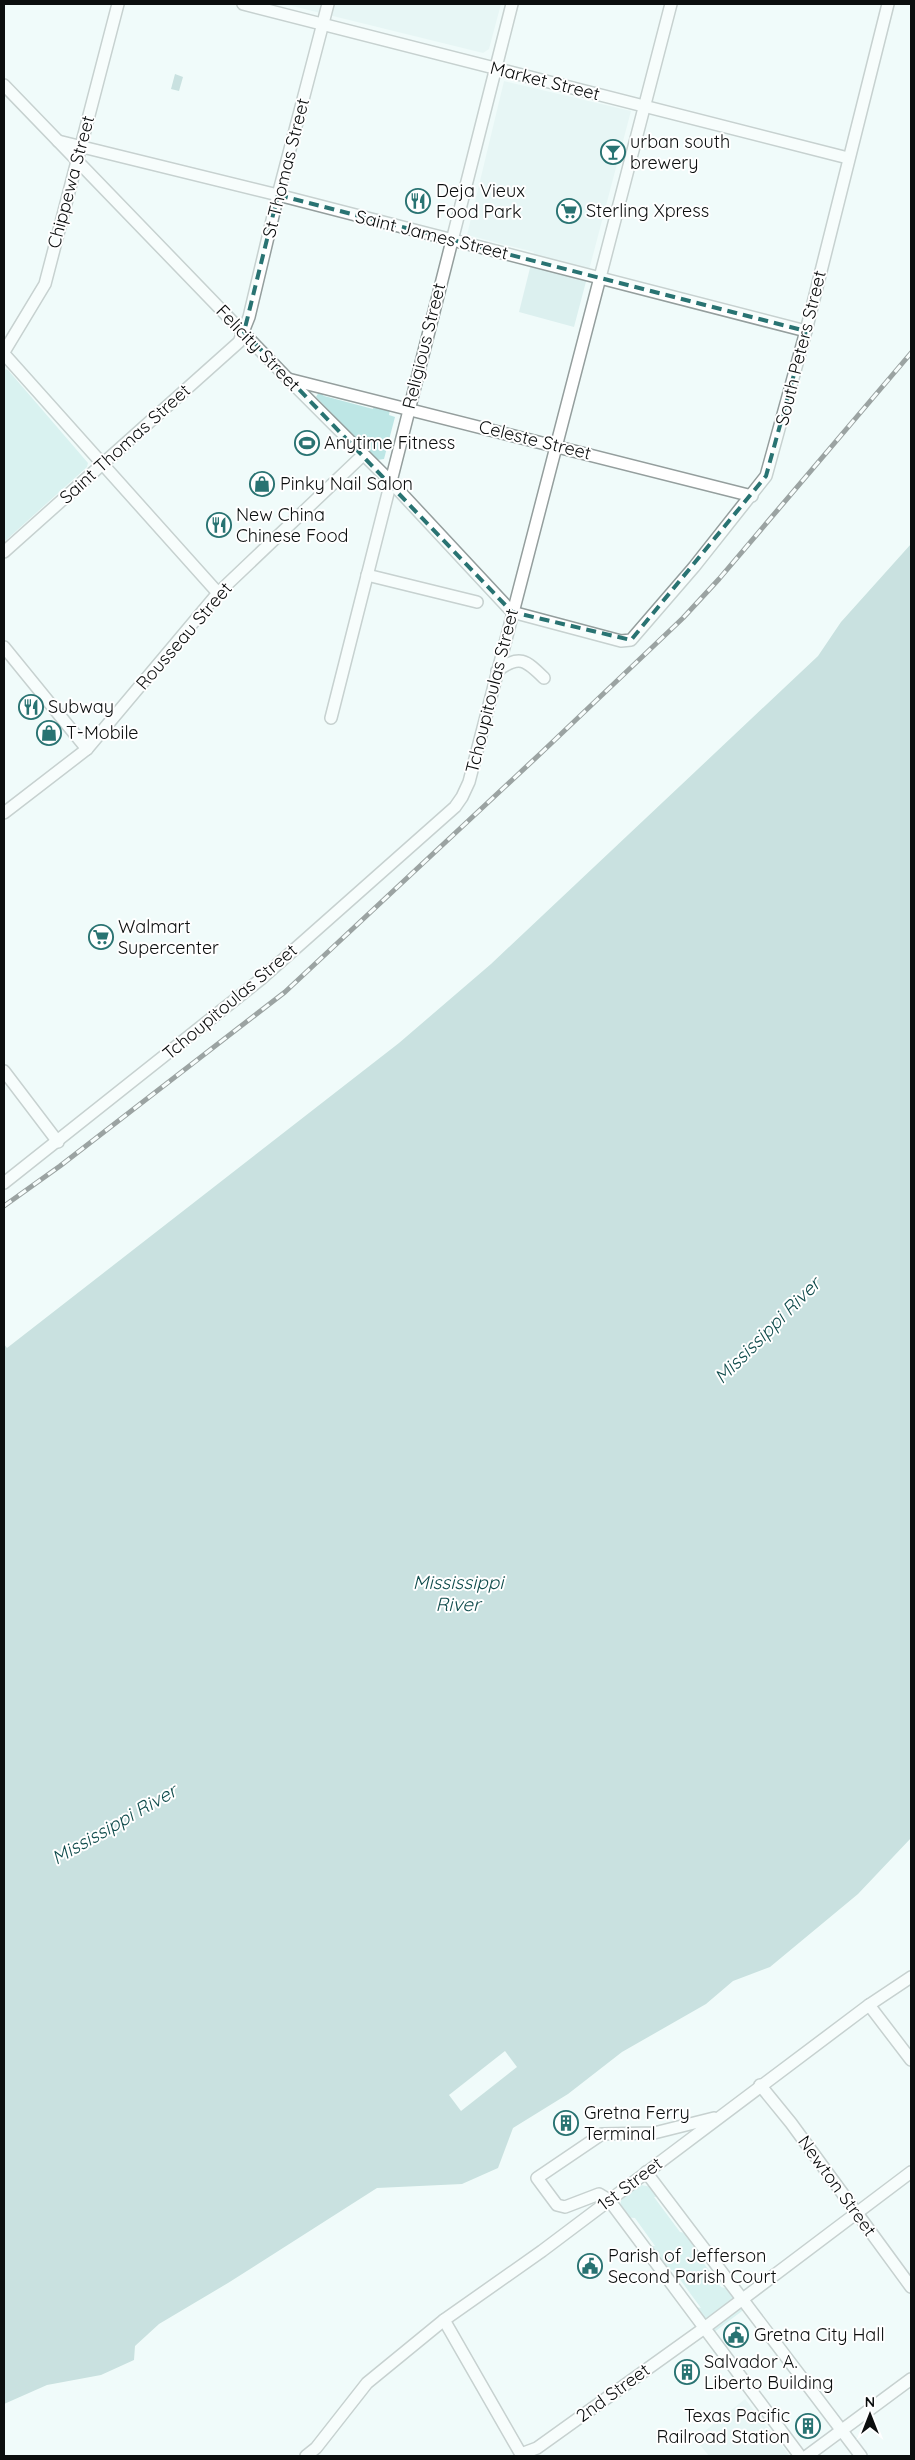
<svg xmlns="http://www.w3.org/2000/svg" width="915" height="2460" font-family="Quicksand,sans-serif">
<rect width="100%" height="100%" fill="#f0fbfa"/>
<g fill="#dcf0ef">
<path d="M 284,4 L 501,4 L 489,49 L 483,53 Z"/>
<path d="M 504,81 L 631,111 L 574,327 L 519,312 L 534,252 L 467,235 Z"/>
<path d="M 745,2399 L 790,2456 L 709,2456 L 695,2439 Z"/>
</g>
<g fill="#bde6e5">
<path d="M 4,369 L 8,370 L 88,463 L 87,467 L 4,542 Z"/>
<path d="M 319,392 L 324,396 L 373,409 L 374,406 L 390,410 L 389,415 L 395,417 L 384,459 L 377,460 L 316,397 Z"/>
<path d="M 641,2185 L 652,2187 L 663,2197 L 654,2197 L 680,2232 L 691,2234 L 707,2256 L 697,2254 L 721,2287 L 732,2290 L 746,2308 L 713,2333 L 691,2306 L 701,2308 L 673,2270 L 663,2269 L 645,2246 L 655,2246 L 635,2218 L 624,2217 C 614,2202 626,2188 641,2185 Z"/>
</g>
<g fill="#99c2c0">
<path d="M 175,74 L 183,77 L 179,91 L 171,89 Z"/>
<path d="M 911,544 L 911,1838 L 858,1894 L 770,1967 L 733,1981 L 706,2004 L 622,2052 L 568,2094 L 513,2128 L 498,2168 L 462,2184 L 377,2188 L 228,2283 L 159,2324 L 135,2346 L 134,2360 L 101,2375 L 47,2385 L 4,2404 L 4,1344 L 7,1348 L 399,1043 L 491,964 L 818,656 L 841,622 Z"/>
</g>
<path fill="#f0fbfa" d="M 505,2051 L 517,2067 L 461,2111 L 449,2095 Z"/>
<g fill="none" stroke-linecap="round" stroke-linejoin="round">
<defs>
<g id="minor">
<path d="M 243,4 L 848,158"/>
<path d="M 4,85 L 288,379 L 390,481 L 512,612"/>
<path d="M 58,141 L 278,195 L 806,331"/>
<path d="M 4,352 L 45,284 L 118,4"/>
<path d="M 4,354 L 218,593"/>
<path d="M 288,379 L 752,496"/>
<path d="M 4,552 L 239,342 L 249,317 L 278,195 L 328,4"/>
<path d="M 367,575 L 477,602"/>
<path d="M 512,612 L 621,641 L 631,640 L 694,567 L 766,476 L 806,331 L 888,4"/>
<path d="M 4,647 L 87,749"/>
<path d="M 497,671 C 519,654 526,660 544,678"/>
<path d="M 331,718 L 512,4"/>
<path d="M 4,813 L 87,749 L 218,593 L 363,455"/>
<path d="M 4,1071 L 58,1142"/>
<path d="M 4,1183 L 261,979 L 455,807 L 462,797 L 469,782 L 671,4"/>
<path d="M 869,2005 L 911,2060"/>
<path d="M 760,2085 L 791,2123 L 911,2287"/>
<path d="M 714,2118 L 654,2133 L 602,2134 L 537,2178 L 557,2205 L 565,2207 L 599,2194 L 609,2200 L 800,2456"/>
<path d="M 646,2172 L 861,2456"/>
<path d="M 444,2320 L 522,2456"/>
<path d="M 521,2454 L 537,2448 L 703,2329 L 911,2172"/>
<path d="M 306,2456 L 316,2448 L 367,2383 L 444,2320 L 542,2251 L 869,2005 L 911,1977"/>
<path d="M 807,2456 L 911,2379"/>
</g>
</defs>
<use href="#minor" stroke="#949e9d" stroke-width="14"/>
<use href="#minor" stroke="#fff" stroke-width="11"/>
<defs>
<path id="rail" d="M 4,1206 L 60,1166 L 285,992 L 541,753 L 683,618 L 719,579 L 911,353"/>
</defs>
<use href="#rail" stroke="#343939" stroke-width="5"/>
<use href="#rail" stroke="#fff" stroke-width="3" stroke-dasharray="9" stroke-linecap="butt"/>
</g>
<path d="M0 0H915V2460H0ZM 278,195 L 806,331 L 766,476 L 631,640 L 512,612 L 244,332 Z" fill="#f0fbfa" fill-opacity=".55" fill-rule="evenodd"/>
<path fill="none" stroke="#297372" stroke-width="4" stroke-dasharray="10 6" stroke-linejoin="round" d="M 278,195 L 806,331 L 766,476 L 631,640 L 512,612 L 244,332 Z"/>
<defs>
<symbol id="bar-ring" viewBox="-11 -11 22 22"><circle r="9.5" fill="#fff" stroke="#297372" stroke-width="1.5"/><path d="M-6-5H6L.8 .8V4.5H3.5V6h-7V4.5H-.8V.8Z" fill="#297372"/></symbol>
<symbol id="restaurant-ring" viewBox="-11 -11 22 22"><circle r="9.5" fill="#fff" stroke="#297372" stroke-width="1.5"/><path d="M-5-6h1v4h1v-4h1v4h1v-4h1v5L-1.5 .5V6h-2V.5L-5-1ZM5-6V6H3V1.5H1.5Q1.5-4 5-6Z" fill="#297372"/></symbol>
<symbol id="supermarket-ring" viewBox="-11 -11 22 22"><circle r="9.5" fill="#fff" stroke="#297372" stroke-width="1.5"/><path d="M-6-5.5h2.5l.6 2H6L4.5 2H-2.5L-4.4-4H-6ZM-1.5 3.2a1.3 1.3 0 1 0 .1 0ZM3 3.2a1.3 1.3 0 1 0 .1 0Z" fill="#297372"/></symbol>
<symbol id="stadium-ring" viewBox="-11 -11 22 22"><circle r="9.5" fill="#fff" stroke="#297372" stroke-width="1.5"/><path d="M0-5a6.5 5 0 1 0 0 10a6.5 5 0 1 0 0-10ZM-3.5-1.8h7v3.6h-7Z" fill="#297372"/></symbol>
<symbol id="shop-ring" viewBox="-11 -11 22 22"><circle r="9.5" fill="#fff" stroke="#297372" stroke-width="1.5"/><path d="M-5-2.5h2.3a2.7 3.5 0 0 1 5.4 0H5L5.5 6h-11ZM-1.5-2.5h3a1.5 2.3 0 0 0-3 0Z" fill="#297372"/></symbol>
<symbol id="building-ring" viewBox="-11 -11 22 22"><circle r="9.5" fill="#fff" stroke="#297372" stroke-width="1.5"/><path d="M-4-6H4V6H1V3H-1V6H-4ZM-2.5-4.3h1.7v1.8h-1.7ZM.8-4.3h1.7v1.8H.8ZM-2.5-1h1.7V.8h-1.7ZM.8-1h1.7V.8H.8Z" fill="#297372"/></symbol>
<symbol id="civic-ring" viewBox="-11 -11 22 22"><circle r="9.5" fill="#fff" stroke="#297372" stroke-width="1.5"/><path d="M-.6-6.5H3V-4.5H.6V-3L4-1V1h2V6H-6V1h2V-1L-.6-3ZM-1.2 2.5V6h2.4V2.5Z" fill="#297372"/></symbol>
</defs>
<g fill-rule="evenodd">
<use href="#bar-ring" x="599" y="138" width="28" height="28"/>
<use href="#restaurant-ring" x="404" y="187" width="28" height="28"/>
<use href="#supermarket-ring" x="555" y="197" width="28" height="28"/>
<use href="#stadium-ring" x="293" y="429" width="28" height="28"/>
<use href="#shop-ring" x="248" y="470" width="28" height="28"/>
<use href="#restaurant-ring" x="205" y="511" width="28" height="28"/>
<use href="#restaurant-ring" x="17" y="693" width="28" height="28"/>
<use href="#shop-ring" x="35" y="719" width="28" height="28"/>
<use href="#supermarket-ring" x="87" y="923" width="28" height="28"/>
<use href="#building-ring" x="552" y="2109" width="28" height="28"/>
<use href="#civic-ring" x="576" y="2252" width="28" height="28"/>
<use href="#civic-ring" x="722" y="2321" width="28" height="28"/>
<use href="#building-ring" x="673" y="2358" width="28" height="28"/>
<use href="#building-ring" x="794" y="2412" width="28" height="28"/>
</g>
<g text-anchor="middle" stroke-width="4" stroke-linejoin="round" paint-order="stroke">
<g font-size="18" fill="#0b0e0e" stroke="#fff">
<text transform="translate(545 81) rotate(14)" y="6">Market Street</text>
<text transform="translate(286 168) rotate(-76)" y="6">St Thomas Street</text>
<text transform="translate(71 182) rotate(-75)" y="6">Chippewa Street</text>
<text transform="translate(432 235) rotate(14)" y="6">Saint James Street</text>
<text transform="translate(424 346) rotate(-76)" y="6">Religious Street</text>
<text transform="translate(258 348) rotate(46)" y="6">Felicity Street</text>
<text transform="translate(801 348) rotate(-76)" y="6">South Peters Street</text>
<text transform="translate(535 440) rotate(14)" y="6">Celeste Street</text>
<text transform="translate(125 444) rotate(-42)" y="6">Saint Thomas Street</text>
<text transform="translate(184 636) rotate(-49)" y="6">Rousseau Street</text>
<text transform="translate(492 691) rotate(-76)" y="6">Tchoupitoulas Street</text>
<text transform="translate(230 1002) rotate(-40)" y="6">Tchoupitoulas Street</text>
<text transform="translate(630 2184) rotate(-37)" y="6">1st Street</text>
<text transform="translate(837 2186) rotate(54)" y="6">Newton Street</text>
<text transform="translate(613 2393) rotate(-36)" y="6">2nd Street</text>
</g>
<g font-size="18" fill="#0b0e0e" stroke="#fff" text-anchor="start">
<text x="630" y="148">urban south<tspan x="630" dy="21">brewery</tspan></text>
<text x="436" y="197">Deja Vieux<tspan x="436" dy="21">Food Park</tspan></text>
<text x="586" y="217">Sterling Xpress</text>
<text x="324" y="449">Anytime Fitness</text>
<text x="280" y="490">Pinky Nail Salon</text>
<text x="236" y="521">New China<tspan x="236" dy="21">Chinese Food</tspan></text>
<text x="48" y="713">Subway</text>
<text x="66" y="739">T-Mobile</text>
<text x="118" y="933">Walmart<tspan x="118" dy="21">Supercenter</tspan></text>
<text x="584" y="2119">Gretna Ferry<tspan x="584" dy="21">Terminal</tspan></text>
<text x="608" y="2262">Parish of Jefferson<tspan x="608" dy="21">Second Parish Court</tspan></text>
<text x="754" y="2341">Gretna City Hall</text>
<text x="704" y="2368">Salvador A.<tspan x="704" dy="21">Liberto Building</tspan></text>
<text x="790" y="2422" text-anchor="end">Texas Pacific<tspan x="790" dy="21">Railroad Station</tspan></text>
</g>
<g font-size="19" font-style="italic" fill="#104c4c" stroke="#fff">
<text transform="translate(767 1330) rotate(-45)" y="7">Mississippi River</text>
<text x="458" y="1589">Mississippi<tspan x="458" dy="22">River</tspan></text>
<text transform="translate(114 1824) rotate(-30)" y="7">Mississippi River</text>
</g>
</g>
<rect width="915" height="2460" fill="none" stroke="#0b0e0e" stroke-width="10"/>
<g transform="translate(870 2415)" stroke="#ffffff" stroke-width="4" paint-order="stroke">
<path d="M0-4L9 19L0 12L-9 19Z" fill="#0b0e0e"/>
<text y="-8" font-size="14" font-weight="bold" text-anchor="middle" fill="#0b0e0e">N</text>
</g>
</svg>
